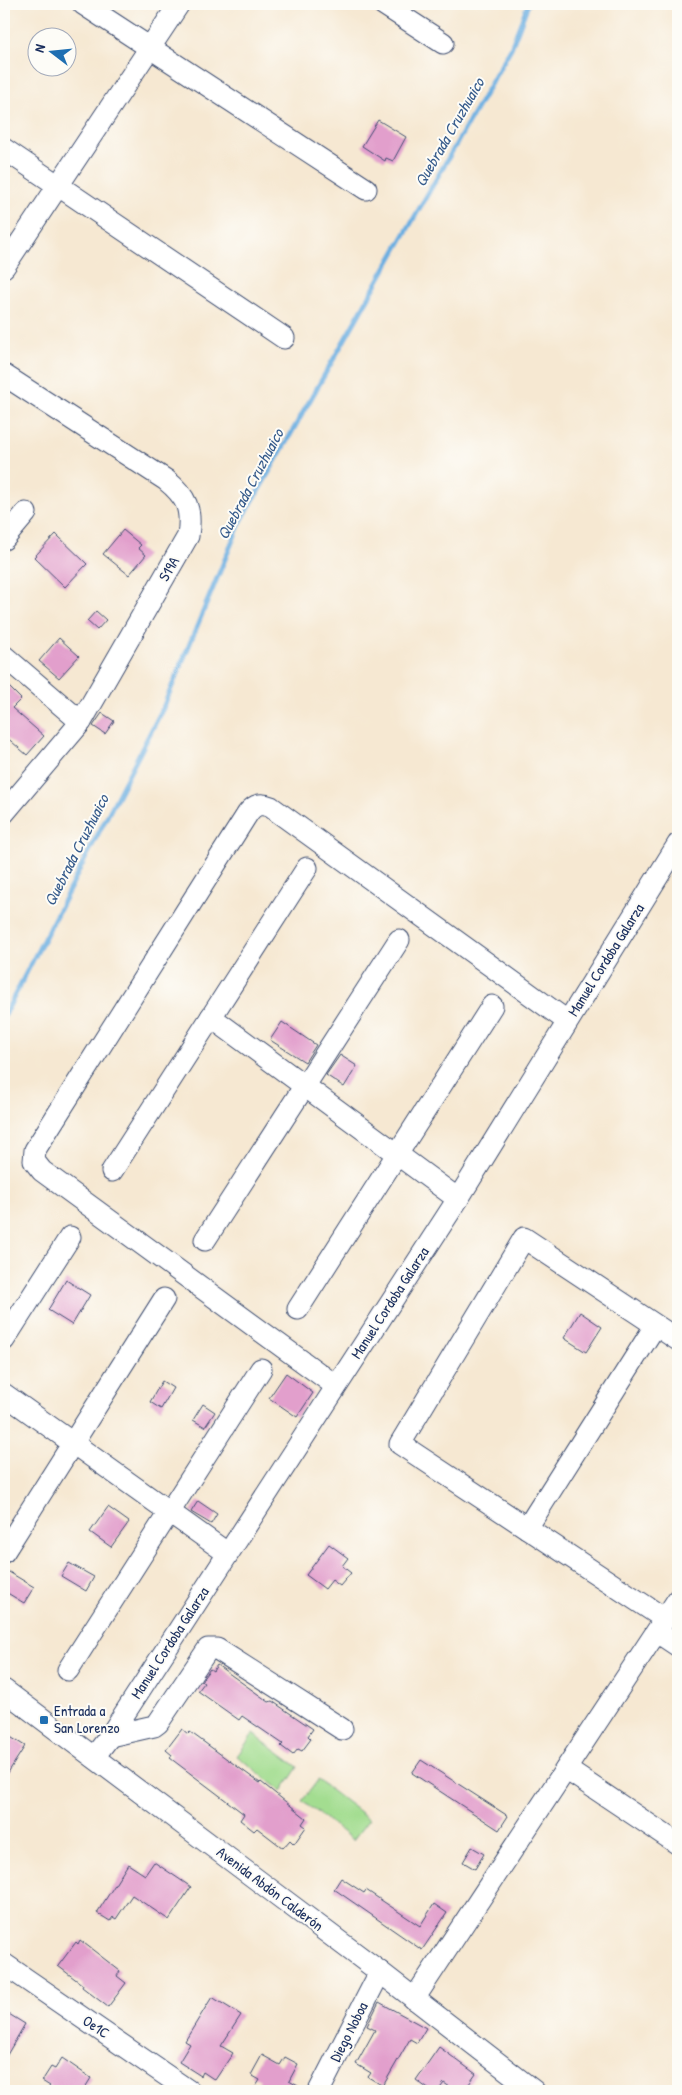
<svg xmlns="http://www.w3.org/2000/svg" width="682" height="2095" font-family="'Patrick Hand',sans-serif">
<rect width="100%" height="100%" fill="#fdfcf7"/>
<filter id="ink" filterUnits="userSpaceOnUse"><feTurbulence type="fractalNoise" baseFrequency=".02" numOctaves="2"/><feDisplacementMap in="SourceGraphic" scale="10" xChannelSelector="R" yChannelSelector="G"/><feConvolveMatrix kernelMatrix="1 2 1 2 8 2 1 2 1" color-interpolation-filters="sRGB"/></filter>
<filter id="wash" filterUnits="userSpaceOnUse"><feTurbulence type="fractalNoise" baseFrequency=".0096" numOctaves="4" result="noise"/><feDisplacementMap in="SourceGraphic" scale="20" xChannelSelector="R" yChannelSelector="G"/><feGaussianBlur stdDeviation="1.12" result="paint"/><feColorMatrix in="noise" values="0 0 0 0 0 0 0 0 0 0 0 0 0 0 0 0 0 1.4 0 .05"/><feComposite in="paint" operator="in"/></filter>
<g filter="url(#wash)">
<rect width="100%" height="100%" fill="#f6e8d2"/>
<g fill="#a3dd90" stroke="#5f8677">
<path d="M 253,1734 L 298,1767 L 282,1791 L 237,1756 Z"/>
<path d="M 318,1780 L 369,1819 L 353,1840 L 302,1801 Z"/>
</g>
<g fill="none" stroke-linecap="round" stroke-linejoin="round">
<path stroke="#6cafe1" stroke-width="5" d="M 4,1016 L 163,708 L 240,523 L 511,48 L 528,4"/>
</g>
<g id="blocks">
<g fill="#e29fcc">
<path d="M 378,120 L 406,137 L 393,161 L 386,158 L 385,161 L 362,146 Z"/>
<path d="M 123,530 L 141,545 L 138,548 L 146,555 L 129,575 L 103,554 Z"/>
<path d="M 56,534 L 87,564 L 65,587 L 34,557 Z"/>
<path d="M 96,611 L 106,620 L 97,630 L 87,621 Z"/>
<path d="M 59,638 L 79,656 L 59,678 L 39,661 Z"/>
<path d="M 4,682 L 21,699 L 12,708 L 44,736 L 27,755 L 4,735 Z"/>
<path d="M 102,713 L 114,721 L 105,734 L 93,726 Z"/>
<path d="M 282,1022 L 316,1045 L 305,1062 L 270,1040 Z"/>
<path d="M 340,1055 L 357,1066 L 344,1087 L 326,1075 Z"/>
<path d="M 66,1280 L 90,1295 L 72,1325 L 48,1310 Z"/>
<path d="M 580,1312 L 602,1327 L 586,1352 L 564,1338 Z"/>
<path d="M 286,1373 L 313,1393 L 297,1417 L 269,1398 Z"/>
<path d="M 162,1381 L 173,1388 L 161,1409 L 150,1402 Z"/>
<path d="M 203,1404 L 215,1412 L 205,1427 L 193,1420 Z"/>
<path d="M 198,1501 L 217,1514 L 211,1524 L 191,1512 Z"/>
<path d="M 108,1507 L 129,1522 L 111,1547 L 90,1532 Z"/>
<path d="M 329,1544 L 348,1558 L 342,1566 L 351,1573 L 340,1586 L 332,1580 L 325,1589 L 306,1575 Z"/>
<path d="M 69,1563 L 94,1577 L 86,1591 L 61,1576 Z"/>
<path d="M 4,1569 L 34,1587 L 24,1603 L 4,1591 Z"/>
<path d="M 217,1665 L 269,1702 L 272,1701 L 313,1729 L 308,1736 L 311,1739 L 302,1751 L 298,1749 L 293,1755 L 281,1746 L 283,1744 L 242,1716 L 239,1720 L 198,1691 L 204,1683 L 201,1681 L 210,1669 L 213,1671 Z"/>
<path d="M 182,1729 L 188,1734 L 190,1732 L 260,1783 L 261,1782 L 306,1818 L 302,1824 L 306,1827 L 294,1844 L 290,1840 L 283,1848 L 257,1828 L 254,1831 L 240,1820 L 244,1814 L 170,1758 L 172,1755 L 166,1750 Z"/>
<path d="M 4,1733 L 25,1746 L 4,1779 Z"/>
<path d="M 421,1760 L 508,1816 L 499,1830 L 412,1773 Z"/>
<path d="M 472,1847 L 484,1854 L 475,1869 L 463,1862 Z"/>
<path d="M 154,1862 L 191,1887 L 169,1920 L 132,1895 L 116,1919 L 113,1917 L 110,1921 L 97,1913 L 128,1864 L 145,1875 Z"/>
<path d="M 341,1878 L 364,1893 L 366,1890 L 420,1926 L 434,1904 L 447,1913 L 422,1950 L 334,1889 Z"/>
<path d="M 80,1940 L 120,1971 L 117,1976 L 126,1983 L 108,2007 L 82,1987 L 83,1985 L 58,1966 L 76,1942 L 78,1944 Z"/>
<path d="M 212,1997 L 241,2015 L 221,2046 L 233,2053 L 215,2080 L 203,2072 L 201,2076 L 179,2062 L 190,2044 L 185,2041 Z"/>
<path d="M 379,2002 L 426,2028 L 417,2043 L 410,2039 L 383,2086 L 368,2077 L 371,2073 L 356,2064 L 375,2030 L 367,2026 Z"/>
<path d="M 4,2011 L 25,2024 L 4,2060 Z"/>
<path d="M 439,2047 L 476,2074 L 464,2091 L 456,2091 L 444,2083 L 438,2091 L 431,2091 L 416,2080 Z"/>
<path d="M 262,2055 L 280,2065 L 285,2057 L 298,2064 L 289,2081 L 307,2091 L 253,2091 L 260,2080 L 251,2075 Z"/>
<path d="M 62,2058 L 91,2078 L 83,2091 L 46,2091 L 50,2086 L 42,2081 L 51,2067 L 55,2069 Z"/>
</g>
</g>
</g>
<g filter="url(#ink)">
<use href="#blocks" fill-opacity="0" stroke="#3c4b6f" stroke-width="1"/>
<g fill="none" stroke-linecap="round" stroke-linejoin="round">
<defs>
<g id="minor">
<path d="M 83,4 L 366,189"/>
<path d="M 383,4 L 443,43"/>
<path d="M 4,149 L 284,338"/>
<path d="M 4,267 L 179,4"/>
<path d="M 4,375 L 166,480 C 187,497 192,509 188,536 L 81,722 L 4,813"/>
<path d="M 4,539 L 26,513"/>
<path d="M 4,656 L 81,722"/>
<path d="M 211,1017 L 458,1199"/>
<path d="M 112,1171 L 307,868"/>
<path d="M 205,1240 L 399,940"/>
<path d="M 298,1309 L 492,1006"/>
<path d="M 4,1340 L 70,1237"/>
<path d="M 336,1386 L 42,1171 L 34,1161 L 35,1150 L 248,813 C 255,804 261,803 271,807 L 567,1021"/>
<path d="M 4,1394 L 227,1553"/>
<path d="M 527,1528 L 655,1326"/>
<path d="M 4,1552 L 164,1299"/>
<path d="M 665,1619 L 400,1444 L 524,1238 L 678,1340"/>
<path d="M 657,1632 L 678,1646"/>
<path d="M 68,1670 L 261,1369"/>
<path d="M 4,1690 L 380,1972 L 534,2091"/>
<path d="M 110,1736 L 154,1726 L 158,1723 L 208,1649 L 217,1649 L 342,1729"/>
<path d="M 94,1757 L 110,1736 L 458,1199 L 678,844"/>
<path d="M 566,1769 L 678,1844"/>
<path d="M 4,1964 L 189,2091"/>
<path d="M 414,1999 L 678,1599"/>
<path d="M 319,2091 L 380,1972"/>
</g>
</defs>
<use href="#minor" stroke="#3c4b6f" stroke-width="23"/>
<use href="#minor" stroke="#fff" stroke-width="21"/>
</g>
</g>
<rect fill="#1f6fb2" stroke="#fdfcf7" stroke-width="2" x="39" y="1715" width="10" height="10" rx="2.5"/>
<g text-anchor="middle" stroke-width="4" stroke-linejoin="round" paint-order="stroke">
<g font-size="15" fill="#1b2f5e" stroke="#fdfcf7">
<text transform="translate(169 569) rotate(-60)" y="5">S19A</text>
<text transform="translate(606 960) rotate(-58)" y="5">Manuel Cordoba Galarza</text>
<text transform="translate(390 1303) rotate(-57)" y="5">Manuel Cordoba Galarza</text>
<text transform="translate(170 1643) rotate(-57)" y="5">Manuel Cordoba Galarza</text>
<text transform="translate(270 1889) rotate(37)" y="5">Avenida Abdón Calderón</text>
<text transform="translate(96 2027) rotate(34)" y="5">Oe1C</text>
<text transform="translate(349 2032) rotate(-63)" y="5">Diego Noboa</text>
</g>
<g font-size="15" fill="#1b2f5e" stroke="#fdfcf7" text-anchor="start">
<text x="54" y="1716">Entrada a<tspan x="54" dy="17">San Lorenzo</tspan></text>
</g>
<g font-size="16" font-style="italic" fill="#375c8c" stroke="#fdfcf7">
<text transform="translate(449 132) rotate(-60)" y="6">Quebrada Cruzhuaico</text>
<text transform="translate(250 484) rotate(-62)" y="6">Quebrada Cruzhuaico</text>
<text transform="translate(76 850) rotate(-63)" y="6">Quebrada Cruzhuaico</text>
</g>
</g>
<rect width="682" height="2095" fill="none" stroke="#fdfcf7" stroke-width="20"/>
<g transform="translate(52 52) rotate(286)"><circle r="24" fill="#fdfcf7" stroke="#a3aaba"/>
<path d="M0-4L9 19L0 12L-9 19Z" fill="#1f6fb2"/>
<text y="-8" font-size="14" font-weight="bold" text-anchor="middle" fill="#1b2f5e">N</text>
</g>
</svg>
